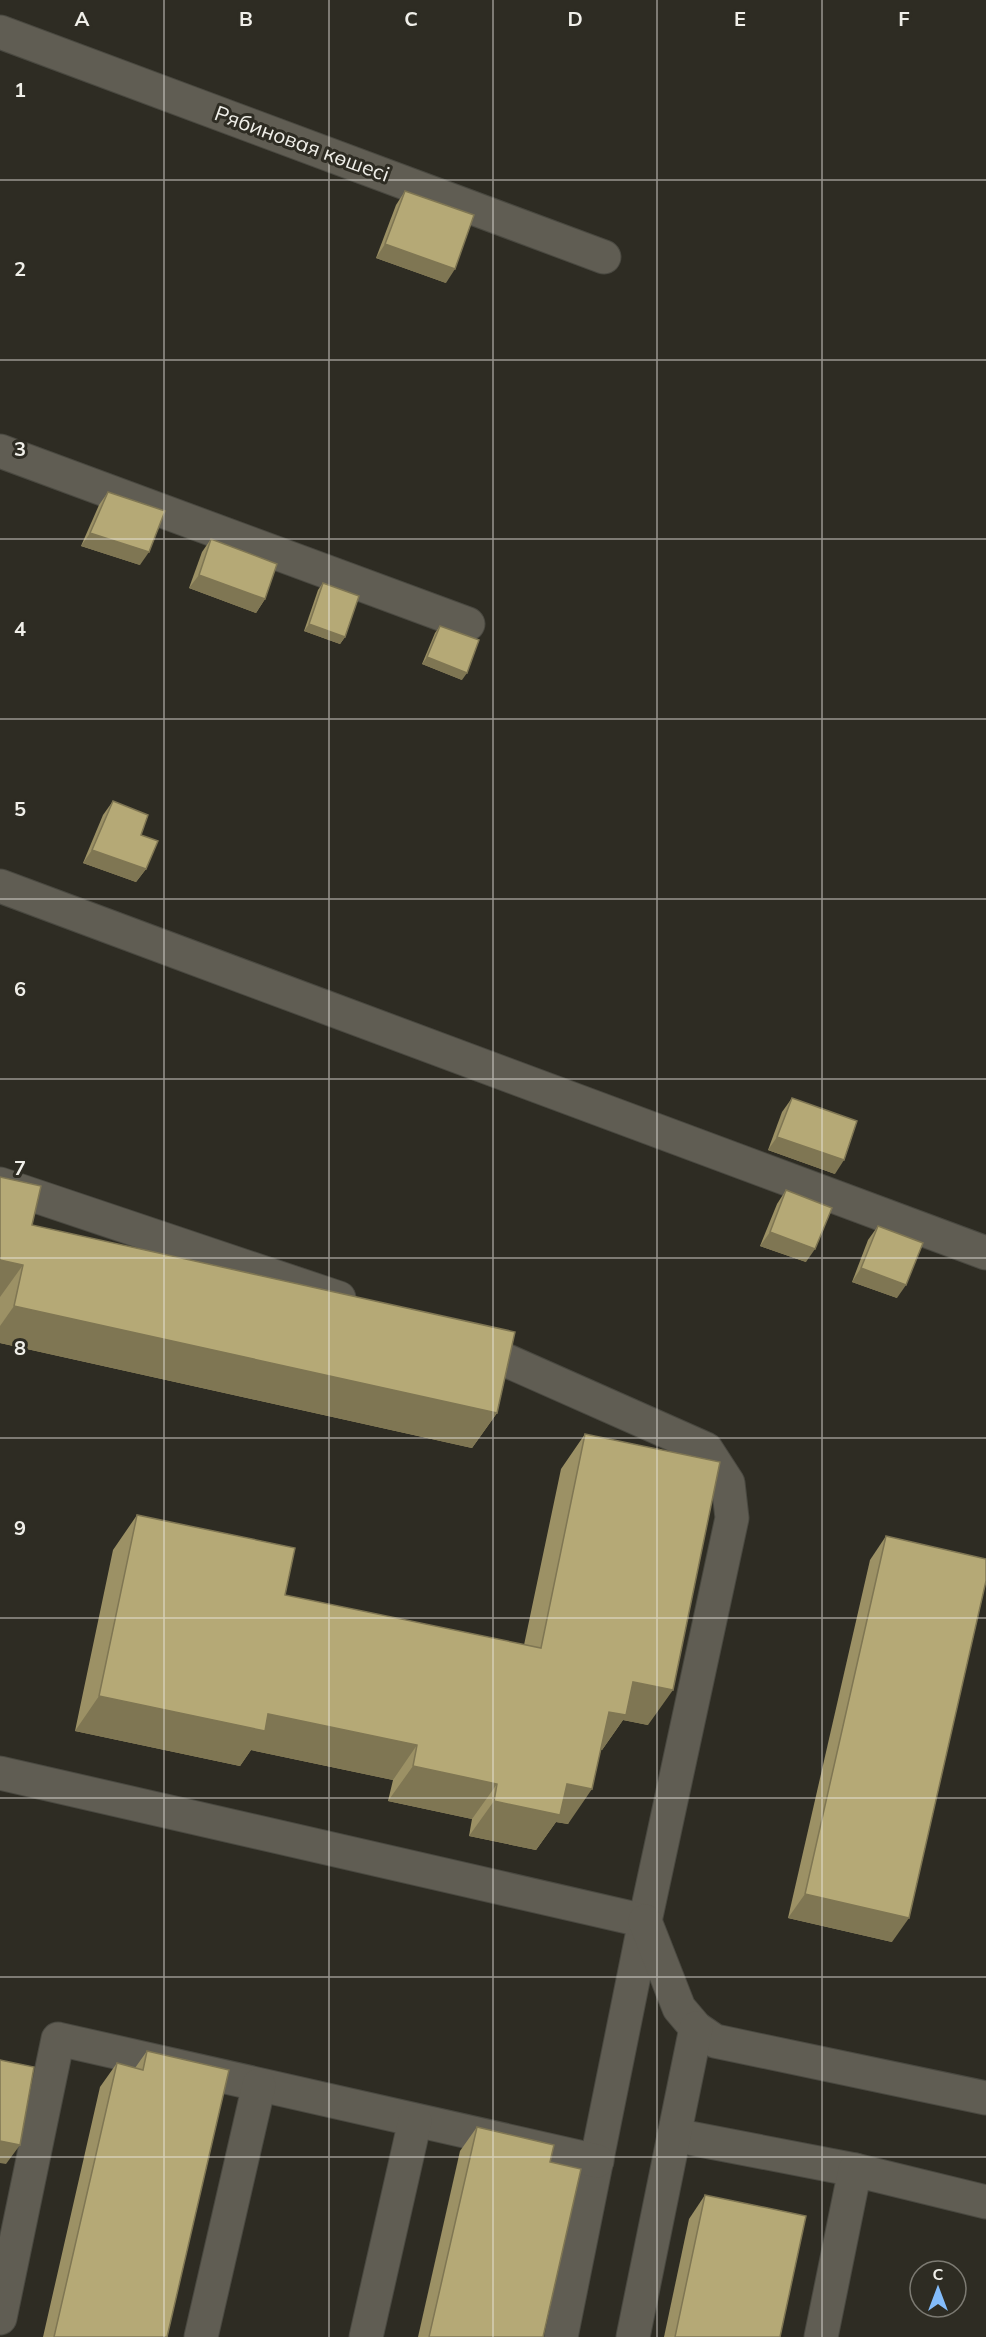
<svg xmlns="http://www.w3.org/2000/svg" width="986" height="2337" font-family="Mulish,sans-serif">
<rect width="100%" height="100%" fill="#2e2c23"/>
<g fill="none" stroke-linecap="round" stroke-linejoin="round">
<defs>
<g id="minor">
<path d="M 0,32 L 604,257"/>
<path d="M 0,451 L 468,624"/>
<path d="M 0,886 L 986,1253"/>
<path d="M 0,1184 L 339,1298"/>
<path d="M 467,1343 L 706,1449 L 728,1483 L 732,1518 L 645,1921 L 561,2337"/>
<path d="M 0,1773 L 645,1921"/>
<path d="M 645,1921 L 679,2008 L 696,2028 L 715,2041 L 986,2098"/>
<path d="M 674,2135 L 855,2170"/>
<path d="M 0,2318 L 58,2039 L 597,2161"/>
<path d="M 201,2337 L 259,2085"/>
<path d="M 366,2337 L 415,2121"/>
<path d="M 633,2337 L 696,2028"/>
<path d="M 821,2337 L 855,2170 L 986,2202"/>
</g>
</defs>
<use href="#minor" stroke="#4a4941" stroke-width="35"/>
<use href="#minor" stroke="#605d53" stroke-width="33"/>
</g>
<g fill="#9c9165">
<path d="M 405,191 L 446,283 L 376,258 L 396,205 Z"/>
<path d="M 108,492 L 140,565 L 81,546 L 99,505 Z"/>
<path d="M 211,539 L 265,599 L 256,613 L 189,588 L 202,552 Z"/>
<path d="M 323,583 L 345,637 L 340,644 L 304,631 L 318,590 Z"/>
<path d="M 440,626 L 462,680 L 422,664 L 435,633 Z"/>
<path d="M 113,801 L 146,869 L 136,882 L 83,863 L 103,815 Z"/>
<path d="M 792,1098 L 835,1174 L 768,1150 L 782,1112 Z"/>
<path d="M 0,1177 L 32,1225 L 497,1413 L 472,1448 L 0,1343 Z"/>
<path d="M 786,1190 L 806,1262 L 760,1246 L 777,1204 Z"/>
<path d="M 878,1226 L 897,1298 L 852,1282 L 868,1240 Z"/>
<path d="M 585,1434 L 648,1725 L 623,1720 L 602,1750 L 601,1750 L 568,1824 L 556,1822 L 536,1850 L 469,1836 L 472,1819 L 388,1801 L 393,1780 L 251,1750 L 240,1766 L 75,1731 L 113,1550 L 137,1515 L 285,1595 L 524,1645 L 561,1469 Z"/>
<path d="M 886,1536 L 892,1942 L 788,1918 L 870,1560 Z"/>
<path d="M 147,2051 L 167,2337 L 43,2337 L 100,2087 L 117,2063 L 135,2068 Z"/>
<path d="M 477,2127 L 550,2162 L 543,2337 L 418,2337 L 460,2151 Z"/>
<path d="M 705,2195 L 780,2337 L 664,2337 L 689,2219 Z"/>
</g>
<g fill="#7f7653">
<path d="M 385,244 L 455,269 L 446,283 L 376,258 Z"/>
<path d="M 90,533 L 149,552 L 140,565 L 81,546 Z"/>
<path d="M 199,575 L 265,599 L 256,613 L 189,588 Z"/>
<path d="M 309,624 L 345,637 L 340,644 L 304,631 Z"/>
<path d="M 427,657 L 467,673 L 462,680 L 422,664 Z"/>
<path d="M 92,850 L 146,869 L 136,882 L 83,863 Z"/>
<path d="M 777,1137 L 844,1160 L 835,1174 L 768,1150 Z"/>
<path d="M 770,1232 L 815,1249 L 806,1262 L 760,1246 Z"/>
<path d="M 0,1260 L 23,1265 L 0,1297 Z"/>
<path d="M 861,1268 L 906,1285 L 897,1298 L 852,1282 Z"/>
<path d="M 14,1306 L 497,1413 L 472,1448 L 0,1343 L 0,1326 Z"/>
<path d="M 633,1682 L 673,1690 L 648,1725 L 623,1720 L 602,1750 L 584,1747 L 609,1712 Z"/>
<path d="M 99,1696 L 268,1714 L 417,1745 L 393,1780 L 251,1750 L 240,1766 L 75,1731 Z"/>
<path d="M 413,1766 L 497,1784 L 472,1819 L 388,1801 Z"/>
<path d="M 567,1784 L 592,1789 L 568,1824 L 556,1822 L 536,1850 L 469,1836 L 494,1801 Z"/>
<path d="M 805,1894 L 909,1918 L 892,1942 L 788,1918 Z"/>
<path d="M 0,2141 L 20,2145 L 6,2164 L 0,2163 Z"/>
</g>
<g fill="#b5a976" stroke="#7f7653" stroke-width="1.5">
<path d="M 405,191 L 474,215 L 455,269 L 385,244 Z"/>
<path d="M 108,492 L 165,511 L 149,552 L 90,533 Z"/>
<path d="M 211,539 L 277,564 L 265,599 L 199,575 Z"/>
<path d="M 323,583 L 359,596 L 345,637 L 309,624 Z"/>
<path d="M 440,626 L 479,640 L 467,673 L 427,657 Z"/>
<path d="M 113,801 L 148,815 L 141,835 L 158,841 L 146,869 L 92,850 Z"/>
<path d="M 792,1098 L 857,1121 L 844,1160 L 777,1137 Z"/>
<path d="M 0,1177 L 41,1186 L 32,1225 L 515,1332 L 497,1413 L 14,1306 L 23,1265 L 0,1260 Z"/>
<path d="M 786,1190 L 832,1208 L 815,1249 L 770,1232 Z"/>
<path d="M 878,1226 L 923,1243 L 906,1285 L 861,1268 Z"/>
<path d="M 585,1434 L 720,1462 L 673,1690 L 633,1682 L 626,1715 L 609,1712 L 592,1789 L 567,1784 L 560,1815 L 494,1801 L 497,1784 L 413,1766 L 417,1745 L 268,1714 L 265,1731 L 99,1696 L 137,1515 L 295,1548 L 285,1595 L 541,1648 Z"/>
<path d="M 886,1536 L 986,1559 L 986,1581 L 909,1918 L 805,1894 Z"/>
<path d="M 147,2051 L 229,2070 L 167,2337 L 54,2337 L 117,2063 L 143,2070 Z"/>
<path d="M 0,2060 L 34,2067 L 20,2145 L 0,2141 Z"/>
<path d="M 477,2127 L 554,2145 L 550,2162 L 581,2169 L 543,2337 L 429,2337 Z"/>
<path d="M 705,2195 L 806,2216 L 780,2337 L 675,2337 Z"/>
</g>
<path fill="none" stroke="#f0efe9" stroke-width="1.5" stroke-opacity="0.55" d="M 164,0 L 164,2337M 329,0 L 329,2337M 493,0 L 493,2337M 657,0 L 657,2337M 822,0 L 822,2337M 0,180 L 986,180M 0,360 L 986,360M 0,539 L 986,539M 0,719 L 986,719M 0,899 L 986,899M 0,1079 L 986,1079M 0,1258 L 986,1258M 0,1438 L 986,1438M 0,1618 L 986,1618M 0,1798 L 986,1798M 0,1977 L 986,1977M 0,2157 L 986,2157"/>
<g text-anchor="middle" stroke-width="6" stroke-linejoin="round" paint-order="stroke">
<g font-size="21" fill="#f0efe9" stroke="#2e2c23">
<text transform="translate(302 144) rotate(20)" y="7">Рябиновая көшесі</text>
</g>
</g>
<g font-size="20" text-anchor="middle" font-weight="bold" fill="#f0efe9" stroke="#2e2c23" stroke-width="6" stroke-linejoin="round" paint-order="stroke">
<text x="82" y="26">A</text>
<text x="246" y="26">B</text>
<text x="411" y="26">C</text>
<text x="575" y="26">D</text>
<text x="740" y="26">E</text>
<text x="904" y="26">F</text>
<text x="20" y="97">1</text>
<text x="20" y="276">2</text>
<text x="20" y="456">3</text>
<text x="20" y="636">4</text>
<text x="20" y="816">5</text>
<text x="20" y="996">6</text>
<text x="20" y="1175">7</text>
<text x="20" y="1355">8</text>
<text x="20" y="1535">9</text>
</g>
<g transform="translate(938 2289)"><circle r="28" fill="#2e2c23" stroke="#7c7a72" stroke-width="1.5"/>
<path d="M0-4.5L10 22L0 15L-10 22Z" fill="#83bcfb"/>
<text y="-9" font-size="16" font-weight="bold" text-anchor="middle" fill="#f0efe9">С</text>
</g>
</svg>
